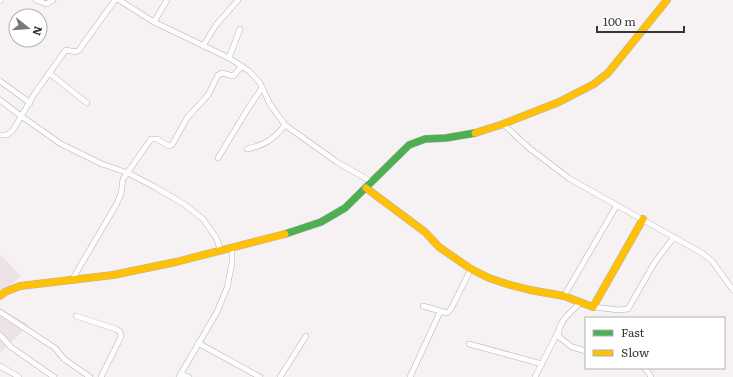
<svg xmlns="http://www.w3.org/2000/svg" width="733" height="377" font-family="Literata,serif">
<rect width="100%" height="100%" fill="#f6f2f4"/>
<g fill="#ede3e7">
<path d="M 0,254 L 21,276 L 0,295 Z"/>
<path d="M 0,308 L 29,325 L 0,353 Z"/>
</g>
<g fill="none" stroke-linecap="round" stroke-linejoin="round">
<defs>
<g id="street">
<path d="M 36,0 L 46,4 L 53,0"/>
<path d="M 119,0 L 154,22 L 229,58 L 249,71 L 260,83 L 270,104 L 285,125 L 337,162 L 372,182"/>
<path d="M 0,1 L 1,0"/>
<path d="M 154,22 L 167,0"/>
<path d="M 203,46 L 216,25 L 238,0"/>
<path d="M 229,58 L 240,29"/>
<path d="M 49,73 L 87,103"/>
<path d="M 0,81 L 30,103"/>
<path d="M 0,100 L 21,116 L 61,144 L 102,164 L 128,173 L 155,187 L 184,204 L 203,219 L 217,239 L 220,250"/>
<path d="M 503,124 L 529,148 L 570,179 L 702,253 L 712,261 L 733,290"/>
<path d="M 0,135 L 7,135 L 13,130 L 35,93 L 65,51 L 66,50 L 76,52 L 79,50 L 115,0"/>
<path d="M 247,149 C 265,145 273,140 285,125"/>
<path d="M 218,158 L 249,107 L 262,88"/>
<path d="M 72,280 L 116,205 L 121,194 L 123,179 L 151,139 L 157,139 L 169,146 L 172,145 L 187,118 L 208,95 L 218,75 L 222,73 L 233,76 L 242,66"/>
<path d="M 564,296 L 617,205"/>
<path d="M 580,303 C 570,313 557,322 559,337 L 572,347 L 586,351"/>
<path d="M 423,306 L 447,313 L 451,309 L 471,269"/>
<path d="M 593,307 L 619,310 L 628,309 L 655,262 L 674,237"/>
<path d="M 0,312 L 55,348 L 64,359 L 90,377"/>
<path d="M 76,316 L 116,329 L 120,332 L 121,336 L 119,341 L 101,377"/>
<path d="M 0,335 L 11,347 L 54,377"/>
<path d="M 198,343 L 260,377"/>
<path d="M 469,344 L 542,364"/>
<path d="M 0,366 L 19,377"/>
<path d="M 644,368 L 648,372 L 651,377"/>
<path d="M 181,374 L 189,377"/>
<path d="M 179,377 L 217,312 L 227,288 L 232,263 L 232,247"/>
<path d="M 280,377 L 306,336"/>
<path d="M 410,377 L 440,312"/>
<path d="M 535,377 L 558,332"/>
</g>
<path id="fast" d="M 285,234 L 321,222 L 345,208 L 409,145 L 425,139 L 446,138 L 475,133"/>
<g id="slow">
<path d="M 475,133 L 503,124 L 559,102 L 594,84 L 608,73 L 667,0"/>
<path d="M 366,188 L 425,232 L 439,247 L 471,269 L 489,278 L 507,284 L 530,290 L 564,296 L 593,307 L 643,219"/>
<path d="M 0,296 L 5,292 L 20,286 L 113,275 L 176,262 L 285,234"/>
</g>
</defs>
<use href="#street" stroke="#b5b1b3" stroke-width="6"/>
<use href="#fast" stroke="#b5b1b3" stroke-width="8"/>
<use href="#slow" stroke="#b5b1b3" stroke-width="8"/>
<use href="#street" stroke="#fefdfd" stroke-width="5"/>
<use href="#fast" stroke="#4caf50" stroke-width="7"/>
<use href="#slow" stroke="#ffc107" stroke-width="7"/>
</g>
<rect x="585" y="317" width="140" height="52" fill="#ffffff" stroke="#b0afaf"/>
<rect x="593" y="330" width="20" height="6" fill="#4caf50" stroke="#b0afaf"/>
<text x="621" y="337" font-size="12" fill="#393637">Fast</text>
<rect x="593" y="350" width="20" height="6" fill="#ffc107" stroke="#b0afaf"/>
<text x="621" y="357" font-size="12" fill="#393637">Slow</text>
<g transform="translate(28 28) rotate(107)"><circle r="19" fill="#ffffff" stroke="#b0afaf"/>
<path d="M0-3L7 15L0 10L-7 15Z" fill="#7b7879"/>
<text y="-6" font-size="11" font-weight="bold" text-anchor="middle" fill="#393637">N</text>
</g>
<path d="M597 26v6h87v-6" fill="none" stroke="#393637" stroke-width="2"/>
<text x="603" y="26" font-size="12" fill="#393637" stroke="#ffffff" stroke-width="3" paint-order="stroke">100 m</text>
</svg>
